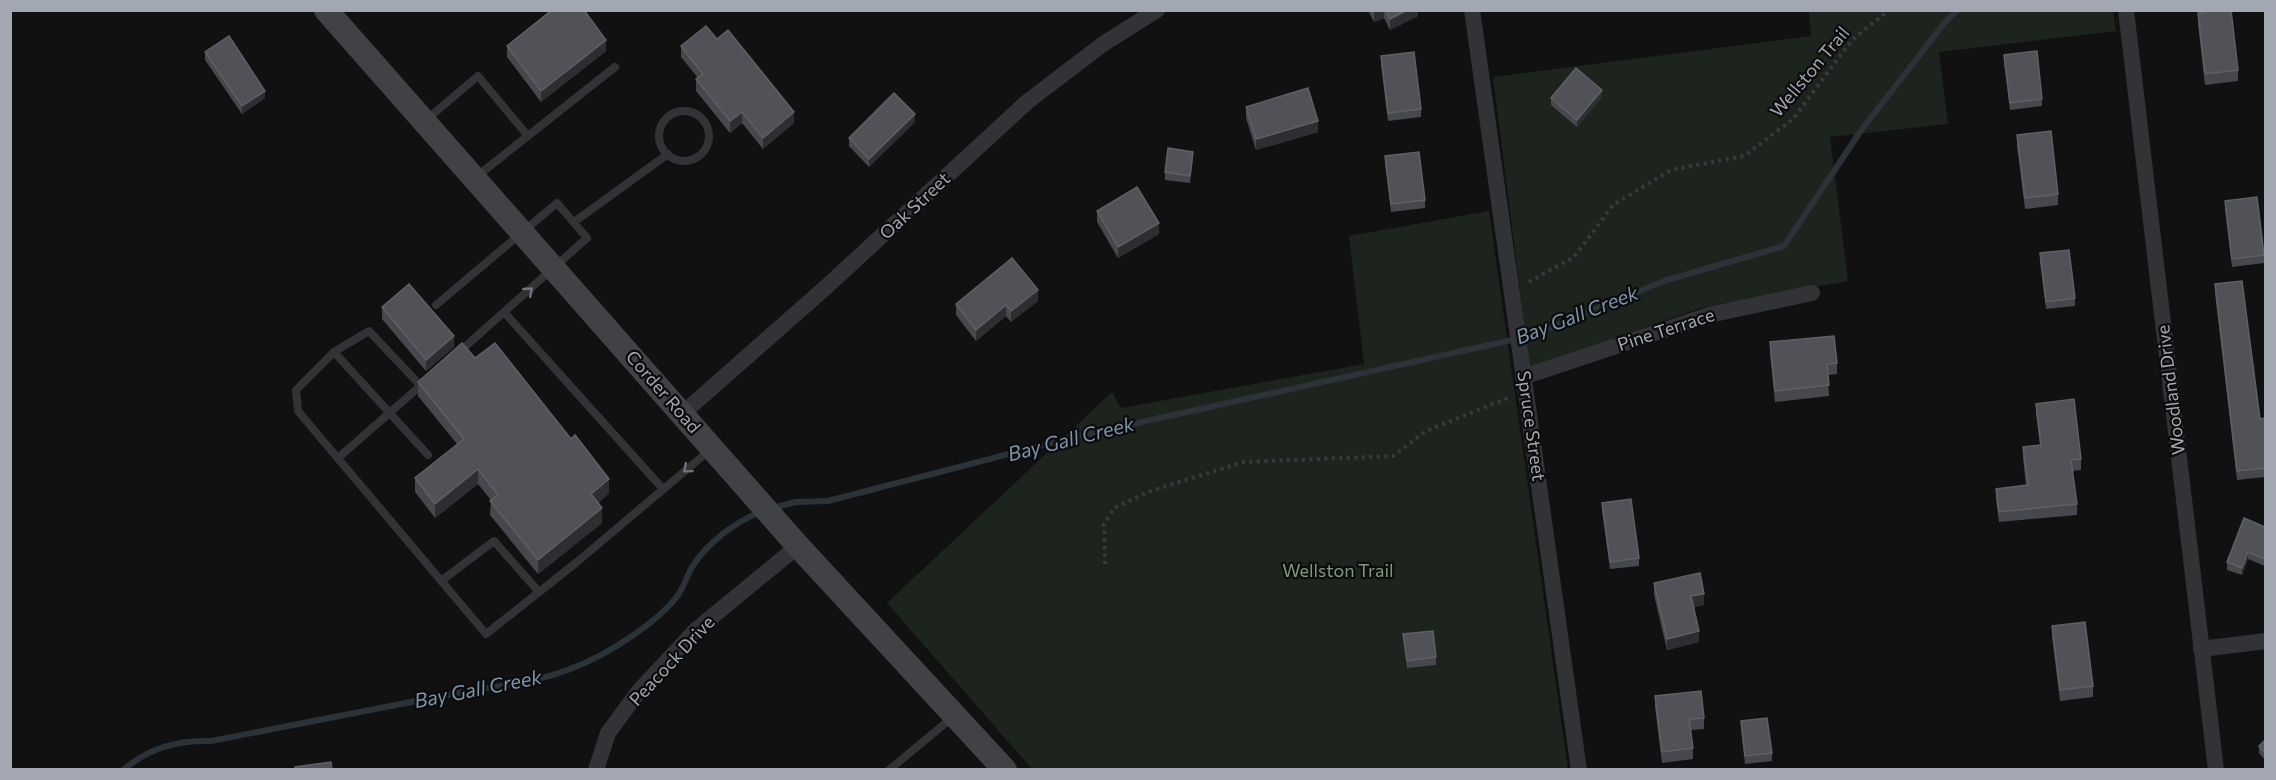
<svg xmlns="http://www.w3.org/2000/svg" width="2276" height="780" font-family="Commissioner,sans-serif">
<rect width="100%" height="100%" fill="#111112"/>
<g fill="#1d241e">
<path d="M 1809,11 L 2113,11 L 2116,31 L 1939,52 L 1948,124 L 1830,137 L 1848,281 L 1700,308 L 1530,369 L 1493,77 L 1811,36 Z"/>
<path d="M 1489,211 L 1568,769 L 1032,769 L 887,603 L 1112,392 L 1121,408 L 1364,364 L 1349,236 Z"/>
</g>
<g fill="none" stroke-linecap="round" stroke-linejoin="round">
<g stroke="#2b3339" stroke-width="6">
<path d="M 772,508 L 796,502 L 828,501 L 1074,437 L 1530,336 L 1664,281 L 1784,246 L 1860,132 L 1946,21 L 1958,10"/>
<path d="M 123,770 C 149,748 177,740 211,741 C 288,726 365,711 442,696 C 509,682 553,685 615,647 C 636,634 663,616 678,595 C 684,587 687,576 692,567 C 709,541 734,523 762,511"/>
</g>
<g stroke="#383a3d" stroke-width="4" stroke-dasharray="3 4.5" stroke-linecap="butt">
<path d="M 1529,282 L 1574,257 L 1613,205 L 1671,170 L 1744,156 L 1793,119 L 1852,40 L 1889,10"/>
<path d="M 1105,564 L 1104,524 L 1114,508 L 1148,492 L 1243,462 L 1393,456 L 1426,431 L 1508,398"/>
</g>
<g stroke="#323337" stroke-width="8">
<circle cx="684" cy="136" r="25"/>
<path d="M 426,120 L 478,76 L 528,136"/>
<path d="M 476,177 L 615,67"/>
<path d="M 574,222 L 668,154"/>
<path d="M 436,305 L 557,203 L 587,238 L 458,353"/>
<path d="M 504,312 L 663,489"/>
<path d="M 334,352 L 369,331 L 421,386"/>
<path d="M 428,455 L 334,352 L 296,390 L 298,411 L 486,634 L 577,562 L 711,449"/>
<path d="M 338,458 L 426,381"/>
<path d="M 441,581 L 494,541 L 539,592"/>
<path d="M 889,770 L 954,716"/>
</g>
<g stroke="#323337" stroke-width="16">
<path d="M 1472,10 L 1579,770"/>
<path d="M 2126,10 L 2216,770"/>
<path d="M 1523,377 L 1709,315 L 1812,293"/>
<path d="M 682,414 L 825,288 L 1027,102 L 1103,44 L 1157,10"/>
<path d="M 2201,649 L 2266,641"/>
<path d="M 596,770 L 608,733 L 639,691 L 696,630 L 798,546"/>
</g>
<path stroke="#404246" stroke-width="24" d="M 326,10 L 798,546 L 1005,770"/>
</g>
<g fill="#47484d">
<path d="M 1368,10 L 1418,10 L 1418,16 L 1390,30 L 1384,18 L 1374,22 Z"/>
<path d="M 2198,13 L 2238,70 L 2238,81 L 2205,85 L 2198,24 Z"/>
<path d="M 717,39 L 794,123 L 763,149 L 742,123 L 730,133 L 696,91 L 696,79 L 698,78 L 681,57 L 681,46 Z"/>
<path d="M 507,46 L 606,51 L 541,102 L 507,57 Z"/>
<path d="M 205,52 L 265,98 L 242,114 L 205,60 Z"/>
<path d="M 2004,55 L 2042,99 L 2042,106 L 2010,110 L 2004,63 Z"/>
<path d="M 1381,56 L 1421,109 L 1421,117 L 1388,121 L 1381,64 Z"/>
<path d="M 1602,97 L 1577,127 L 1551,105 L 1551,98 Z"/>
<path d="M 1246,107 L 1318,132 L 1256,150 L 1246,118 Z"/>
<path d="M 915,122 L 869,167 L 849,146 L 849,138 Z"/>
<path d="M 2017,135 L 2058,194 L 2058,205 L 2025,209 L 2017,146 Z"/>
<path d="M 1385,156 L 1425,200 L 1425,208 L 1391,212 L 1385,164 Z"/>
<path d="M 1193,159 L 1190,183 L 1165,180 L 1165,172 Z"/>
<path d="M 2225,201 L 2264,255 L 2264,263 L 2232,267 L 2225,209 Z"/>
<path d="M 1097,211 L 1159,234 L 1118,258 L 1097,222 Z"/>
<path d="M 2040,253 L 2075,298 L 2075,306 L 2046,309 L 2040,261 Z"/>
<path d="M 2215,284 L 2260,419 L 2265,418 L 2265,477 L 2237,480 L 2215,293 Z"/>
<path d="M 1038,301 L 1011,322 L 1006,316 L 976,341 L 956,315 L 956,304 Z"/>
<path d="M 382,307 L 454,347 L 426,371 L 382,319 Z"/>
<path d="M 1770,342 L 1837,363 L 1837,374 L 1828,375 L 1829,396 L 1775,402 L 1770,354 Z"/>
<path d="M 475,358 L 609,493 L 598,503 L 602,523 L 538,574 L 490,515 L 491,500 L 478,484 L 435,518 L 415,492 L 415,478 L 457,444 L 418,396 L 418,382 Z"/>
<path d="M 2036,404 L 2081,459 L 2081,470 L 2072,471 L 2077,504 L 2077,515 L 1999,522 L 1996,500 L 1996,489 L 2026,486 L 2023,458 L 2023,447 L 2040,445 L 2036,414 Z"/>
<path d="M 1602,503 L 1639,558 L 1639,566 L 1610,569 L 1602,510 Z"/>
<path d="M 2265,527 L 2265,566 L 2248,559 L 2242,575 L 2227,570 L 2227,562 Z"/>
<path d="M 1654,583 L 1704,605 L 1694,607 L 1699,642 L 1667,650 L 1654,595 Z"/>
<path d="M 2052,626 L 2093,686 L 2093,697 L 2060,701 L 2052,637 Z"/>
<path d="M 1403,634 L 1436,657 L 1436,665 L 1407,668 Z"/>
<path d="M 1655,696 L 1704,718 L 1704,729 L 1691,730 L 1693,748 L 1693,759 L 1662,763 L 1655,707 Z"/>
<path d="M 1741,721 L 1772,753 L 1772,761 L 1745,764 L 1741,729 Z"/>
<path d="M 2265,740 L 2265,760 L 2259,753 L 2259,746 Z"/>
</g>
<g fill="#2d2e31">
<path d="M 1376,10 L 1384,10 L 1384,18 L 1374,22 L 1374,11 Z"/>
<path d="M 1407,10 L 1418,10 L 1418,16 L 1390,30 L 1390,19 Z"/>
<path d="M 606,40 L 606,51 L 541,102 L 541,91 Z"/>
<path d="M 1602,90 L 1602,97 L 1577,127 L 1577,120 Z"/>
<path d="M 265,91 L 265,98 L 242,114 L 242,106 Z"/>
<path d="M 742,112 L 742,123 L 730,133 L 730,121 Z"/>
<path d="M 794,112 L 794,123 L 763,149 L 763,138 Z"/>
<path d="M 915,114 L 915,122 L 869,167 L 869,159 Z"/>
<path d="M 1318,121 L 1318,132 L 1256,150 L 1256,139 Z"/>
<path d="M 1193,152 L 1193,159 L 1190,183 L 1190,176 Z"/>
<path d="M 1159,223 L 1159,234 L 1118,258 L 1118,247 Z"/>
<path d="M 1038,290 L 1038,301 L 1011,322 L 1011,311 Z"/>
<path d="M 1006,305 L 1006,316 L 976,341 L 976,330 Z"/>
<path d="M 454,336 L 454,347 L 426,371 L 426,360 Z"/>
<path d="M 478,469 L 478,484 L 435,518 L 435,504 Z"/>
<path d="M 609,479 L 609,493 L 591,508 L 591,494 Z"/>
<path d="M 602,508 L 602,523 L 538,574 L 538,560 Z"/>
<path d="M 2248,552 L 2248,559 L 2242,575 L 2242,568 Z"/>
<path d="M 1704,594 L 1704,605 L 1691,607 L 1691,596 Z"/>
<path d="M 1699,631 L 1699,642 L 1667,650 L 1667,639 Z"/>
</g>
<g fill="#515257" stroke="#5e6065" stroke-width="1.5">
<path d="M 552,10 L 584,10 L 606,40 L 541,91 L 507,46 Z"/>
<path d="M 1386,10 L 1407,10 L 1390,19 Z"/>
<path d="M 2215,10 L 2231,10 L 2238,70 L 2205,74 L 2198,13 Z"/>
<path d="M 706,26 L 717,39 L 728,30 L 794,112 L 763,138 L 742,112 L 730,121 L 696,79 L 703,74 L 681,46 Z"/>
<path d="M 229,36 L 265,91 L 242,106 L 205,52 Z"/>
<path d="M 2037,51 L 2042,99 L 2010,103 L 2004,55 Z"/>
<path d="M 1414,52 L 1421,109 L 1388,113 L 1381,56 Z"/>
<path d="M 1576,68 L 1602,90 L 1577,120 L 1551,98 Z"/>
<path d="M 1308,88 L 1318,121 L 1256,139 L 1246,107 Z"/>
<path d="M 894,93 L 915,114 L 869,159 L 849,138 Z"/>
<path d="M 2051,131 L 2058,194 L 2025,198 L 2017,135 Z"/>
<path d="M 1168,148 L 1193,152 L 1190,176 L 1165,172 Z"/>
<path d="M 1419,152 L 1425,200 L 1391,204 L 1385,156 Z"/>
<path d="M 1137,187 L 1159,223 L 1118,247 L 1097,211 Z"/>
<path d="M 2257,197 L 2264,255 L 2232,259 L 2225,201 Z"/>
<path d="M 2069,250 L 2075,298 L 2046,302 L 2040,253 Z"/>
<path d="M 1012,258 L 1038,290 L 1011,311 L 1006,305 L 976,330 L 956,304 Z"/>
<path d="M 2242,281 L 2260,419 L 2265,418 L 2265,468 L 2237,471 L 2215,284 Z"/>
<path d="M 409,284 L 454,336 L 426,360 L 382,307 Z"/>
<path d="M 1834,336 L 1837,363 L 1827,364 L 1829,385 L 1775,391 L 1770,342 Z"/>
<path d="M 462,343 L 475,358 L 495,343 L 571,439 L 575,435 L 609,479 L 591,494 L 602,508 L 538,560 L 490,501 L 498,495 L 478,469 L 435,504 L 415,478 L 464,439 L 418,382 Z"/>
<path d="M 2074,399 L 2081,459 L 2071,460 L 2077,504 L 1999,512 L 1996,489 L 2028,485 L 2023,447 L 2041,445 L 2036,404 Z"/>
<path d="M 1631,499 L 1639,558 L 1610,562 L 1602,503 Z"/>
<path d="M 2244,518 L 2265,527 L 2265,559 L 2248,552 L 2242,568 L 2227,562 Z"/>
<path d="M 1700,573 L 1704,594 L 1691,596 L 1699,631 L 1667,639 L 1654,583 Z"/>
<path d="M 2085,622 L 2093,686 L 2060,690 L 2052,626 Z"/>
<path d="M 1433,631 L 1436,657 L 1407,661 L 1403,634 Z"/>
<path d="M 1701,691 L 1704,718 L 1689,719 L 1693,748 L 1662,752 L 1655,696 Z"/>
<path d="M 1767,718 L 1772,753 L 1745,756 L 1741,721 Z"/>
<path d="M 2265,740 L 2265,753 L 2259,746 Z"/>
<path d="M 331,762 L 332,770 L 295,770 L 295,767 Z"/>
</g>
<defs><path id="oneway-chevron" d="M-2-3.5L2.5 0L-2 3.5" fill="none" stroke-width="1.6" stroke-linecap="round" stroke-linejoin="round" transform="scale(1.5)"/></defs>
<g stroke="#70737a">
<use href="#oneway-chevron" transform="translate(529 291) rotate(-41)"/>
<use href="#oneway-chevron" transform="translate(687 469) rotate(140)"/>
</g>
<g text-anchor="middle" stroke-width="4.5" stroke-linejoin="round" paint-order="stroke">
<g font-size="18" fill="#a3a7b1" stroke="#0c0c0d">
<text transform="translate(1810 72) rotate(-50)" y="6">Wellston Trail</text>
<text transform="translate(915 206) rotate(-43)" y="6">Oak Street</text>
<text transform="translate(1666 330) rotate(-18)" y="6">Pine Terrace</text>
<text transform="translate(2171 390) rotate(-97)" y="6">Woodland Drive</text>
<text transform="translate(663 392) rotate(49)" y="6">Corder Road</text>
<text transform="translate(1531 426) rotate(82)" y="6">Spruce Street</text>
<text transform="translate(672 661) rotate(-47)" y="6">Peacock Drive</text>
</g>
<g font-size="18" fill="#7c9b7e" stroke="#0c0c0d">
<text x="1338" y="577">Wellston Trail</text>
</g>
<g font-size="20" font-style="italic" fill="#7d94aa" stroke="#0c0c0d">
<text transform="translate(1577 315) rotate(-21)" y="7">Bay Gall Creek</text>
<text transform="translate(1071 439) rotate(-14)" y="7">Bay Gall Creek</text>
<text transform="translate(478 689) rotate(-11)" y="7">Bay Gall Creek</text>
</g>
</g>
<rect width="2276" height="780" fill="none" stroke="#a3a7b1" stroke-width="24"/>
</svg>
